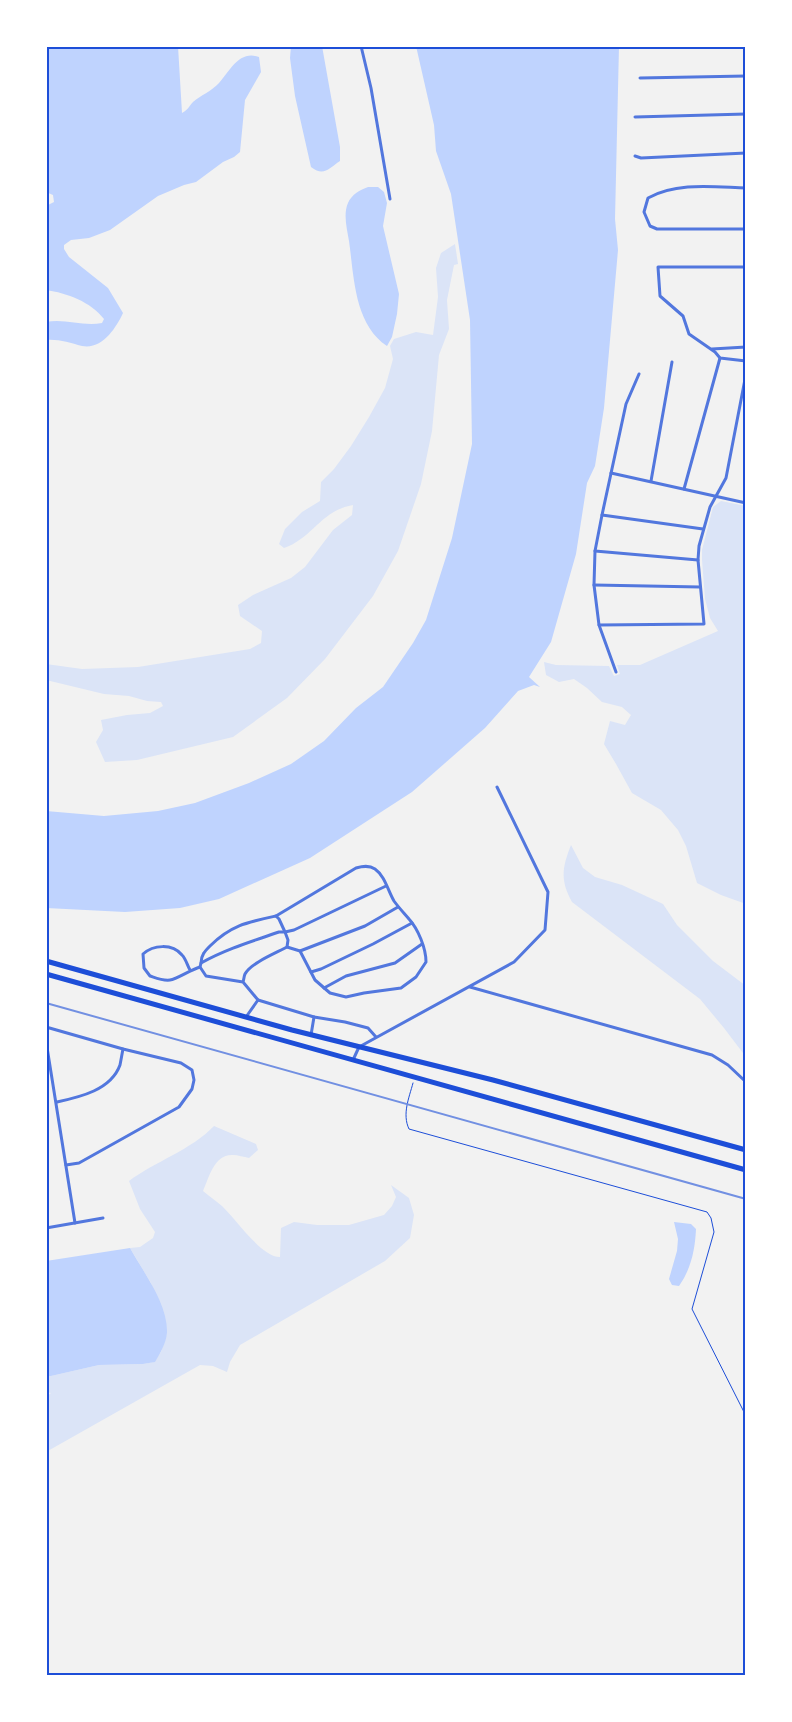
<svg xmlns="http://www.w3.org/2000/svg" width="792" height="1722" font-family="Signika,sans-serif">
<rect width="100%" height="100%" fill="#f2f2f2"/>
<g fill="#dbe4f7">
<path d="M 455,244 L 458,264 L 454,265 L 447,300 L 449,329 L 439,355 L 432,431 L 421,484 L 398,551 L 373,596 L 325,659 L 287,698 L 233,737 L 137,760 L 105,762 L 96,742 L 103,730 L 101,720 L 127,715 L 150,713 L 163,706 L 161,702 L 147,701 L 129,696 L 104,694 L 46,680 L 46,664 L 82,669 L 138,667 L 250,649 L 261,643 L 262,631 L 240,616 L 238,605 L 253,595 L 291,578 L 305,567 L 333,530 L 352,515 L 353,505 C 320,511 313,538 284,548 L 279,544 L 285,529 L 302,512 L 320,501 L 321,482 L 334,469 L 351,446 L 369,417 L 385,388 L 393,359 L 390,346 L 394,339 L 416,332 L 433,335 L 438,297 L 436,268 L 441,253 Z"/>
<path d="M 721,501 L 746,506 L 746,904 L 721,895 L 697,883 L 686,846 L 678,830 L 661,810 L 632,793 L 616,764 L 604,744 L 610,721 L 625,725 L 631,715 L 622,707 L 602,702 L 587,688 L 574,679 L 559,682 L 546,675 L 544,662 L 556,665 L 609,666 L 614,676 L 620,674 L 617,665 L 640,665 L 718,631 L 710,618 L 705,599 L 702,560 L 702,550 L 713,507 Z"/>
<path d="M 571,845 L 583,868 L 595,877 L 622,885 L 663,904 L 677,925 L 713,961 L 746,986 L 746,1057 L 724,1028 L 700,999 L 572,902 C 560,880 562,868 571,845 Z"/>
<path d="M 214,1126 L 256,1144 L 258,1150 L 249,1158 C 244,1157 238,1155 233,1155 C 214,1154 209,1178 203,1191 C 209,1196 216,1201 222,1206 C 236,1219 261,1257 280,1257 L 281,1228 L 294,1222 L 317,1225 L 349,1225 L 384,1215 L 392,1206 L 396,1197 L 391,1185 L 409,1198 L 414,1215 L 410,1238 L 385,1261 L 240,1345 L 230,1362 L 227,1372 L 213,1366 L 200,1365 L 46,1452 L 46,1397 L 51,1393 L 46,1392 L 46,1376 L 51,1376 L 99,1365 L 143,1364 L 154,1362 L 161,1352 L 167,1333 L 151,1283 L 130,1248 L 140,1247 L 153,1238 L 155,1232 L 140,1209 L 129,1181 C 156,1161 191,1150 214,1126 Z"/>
</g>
<g fill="#bfd3fe">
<path d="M 46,46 L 178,46 L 182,113 C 188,110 189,106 193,102 C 201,95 212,91 219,83 C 230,71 239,50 259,57 L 261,72 L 245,100 L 240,152 L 234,157 L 223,162 L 196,182 L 184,185 L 158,196 L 110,230 L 89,238 L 71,240 L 64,245 L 64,249 L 69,257 L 108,288 L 123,313 C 116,328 102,350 82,346 C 70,343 59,339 46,340 L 46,322 C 65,318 83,327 102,323 L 104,319 C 91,302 67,293 46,290 L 46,206 L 54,202 L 53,195 L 46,192 Z"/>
<path d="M 291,46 L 322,46 L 340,147 L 340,161 C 329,168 324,177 311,167 L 295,96 L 290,58 Z"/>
<path d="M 416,46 L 619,46 L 615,219 L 618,250 L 604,408 L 595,466 L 587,483 L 576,554 L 551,642 L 529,677 L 540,687 L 534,685 L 518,691 L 485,728 L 412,792 L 310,858 L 219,899 L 180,908 L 125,912 L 46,908 L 46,811 L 104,816 L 158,811 L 195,803 L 249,783 L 291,764 L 324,741 L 356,708 L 383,687 L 413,643 L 426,620 L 452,538 L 472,444 L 470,320 L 451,194 L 436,151 L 434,125 Z"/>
<path d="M 368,187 L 378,187 L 384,192 L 387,203 L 383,226 L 399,294 L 397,314 L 392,337 L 387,346 C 354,324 354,276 349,241 C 347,229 343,214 348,203 C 352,194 360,190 368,187 Z"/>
<path d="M 674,1222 L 691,1224 L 696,1229 C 695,1250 691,1269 679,1286 L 672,1285 L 669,1279 L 677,1251 L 678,1239 Z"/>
<path d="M 130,1248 C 144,1273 168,1304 167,1333 C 166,1343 160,1354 155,1362 L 143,1364 L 99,1365 L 51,1376 L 46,1376 L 46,1261 Z"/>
</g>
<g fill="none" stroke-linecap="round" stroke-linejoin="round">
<path stroke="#1d4ed8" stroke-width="1" d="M 413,1083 C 409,1098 402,1114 409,1129 L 707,1212 L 711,1218 L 714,1232 L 692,1309 L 746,1416"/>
<g stroke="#5277de" stroke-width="3">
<path d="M 361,46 L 371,88 L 390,199"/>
<path d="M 640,78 L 746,76"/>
<path d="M 635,117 L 746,114"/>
<path d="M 635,156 L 641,158 L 746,153"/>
<path d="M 746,188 C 713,187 677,182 648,198 L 644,212 L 650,226 L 657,229 L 746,229"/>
<path d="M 746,267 L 658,267 L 660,296 L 683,316 L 689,334 L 715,352 L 720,358 L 746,361"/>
<path d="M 712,349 L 746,347"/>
<path d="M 611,473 L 746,503"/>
<path d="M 651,481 L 672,362"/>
<path d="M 684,489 L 720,358"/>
<path d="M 602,515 L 703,529"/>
<path d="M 595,551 L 698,560"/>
<path d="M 594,585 L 700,587"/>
<path d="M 599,625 L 704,624 L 698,560 L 699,546 L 710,507 L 726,478 L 746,374"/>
<path d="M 616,672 L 599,625 L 594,585 L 595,551 L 602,515 L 626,404 L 639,374"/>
<path d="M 276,916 L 356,868 C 363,866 369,865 375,869 C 385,876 388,891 394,901 C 399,908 404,913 409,919 C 418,929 426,948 426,962 L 416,977 L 401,988 L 364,993 L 346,997 L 330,993 L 315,980 L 300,951 L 287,947"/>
<path d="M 300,951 L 365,926 L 398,907"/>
<path d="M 201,963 C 201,955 205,951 210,946 C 231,925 248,922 276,916 L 279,919 L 285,932 L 294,930 L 386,886"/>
<path d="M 190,970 C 187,965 186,959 182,955 C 172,943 153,945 143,954 L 144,968 L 150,976 C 156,978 163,981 170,980 C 177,979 190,970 200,967"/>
<path d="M 311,972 L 321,969 L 373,944 L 412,923"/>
<path d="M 243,982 L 206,976 L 200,967 L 201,963 C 226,949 253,941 279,932 L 285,932 L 288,940 L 287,947 C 276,953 251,963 245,974 C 244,976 244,979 243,982 L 258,1000 L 246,1017"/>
<path d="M 470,987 L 712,1055 L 728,1065 L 746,1082"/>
<path d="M 324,988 L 346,976 L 395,963 L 422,944"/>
<path d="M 258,1000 L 314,1017 L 311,1035"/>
<path d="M 314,1017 L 345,1022 L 368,1028 L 376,1037"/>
<path d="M 46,1027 L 123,1049 L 181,1063 L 192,1070 L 194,1080 L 192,1089 L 179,1107 L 79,1163 L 66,1165"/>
<path d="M 46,1041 L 75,1223"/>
<path d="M 353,1060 L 359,1047 L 514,962 L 545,930 L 548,892 L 497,787"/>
<path d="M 57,1102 C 80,1097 111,1090 120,1065 C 121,1060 122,1054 123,1049"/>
<path d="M 46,1228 L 103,1218"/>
</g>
<g stroke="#1d4ed8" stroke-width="5">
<path d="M 46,961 L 292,1030 L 493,1080 L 746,1150"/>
<path d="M 46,974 L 746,1170"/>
</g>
<path stroke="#7290e2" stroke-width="2" d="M 46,1003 L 746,1199"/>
</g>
<rect width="792" height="1722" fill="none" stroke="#ffffff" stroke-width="95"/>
<rect x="48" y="48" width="696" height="1626" fill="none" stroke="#1d4ed8" stroke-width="2"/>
</svg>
